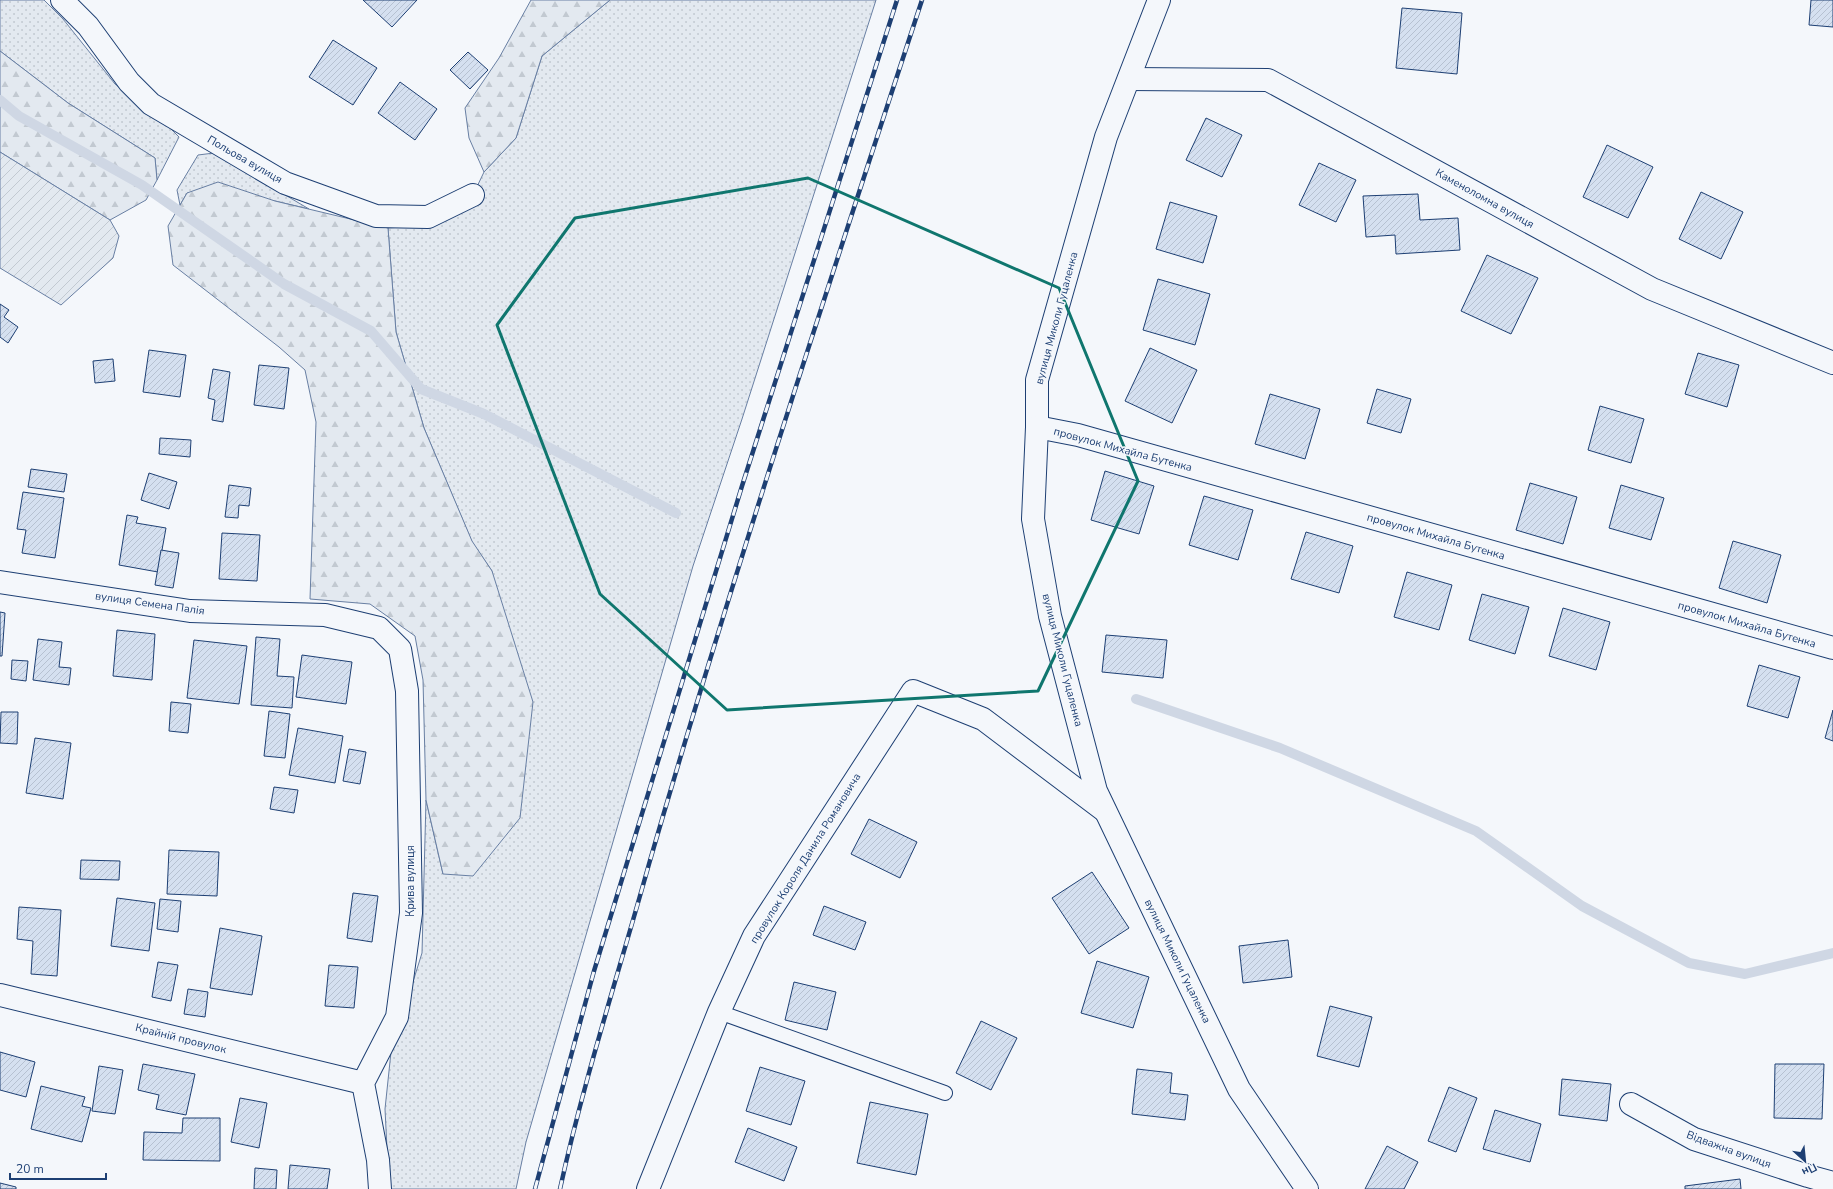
<svg xmlns="http://www.w3.org/2000/svg" width="1833" height="1189" font-family="'Nunito Sans',sans-serif">
<defs>
<pattern id="grass-dots" width="8" height="8" patternUnits="userSpaceOnUse"><rect width="8" height="8" fill="#e3e9f0"/><path d="M2 2h.1M6 6h.1" fill="none" stroke="#c2c9d1" stroke-width="1.8" stroke-linecap="round"/></pattern>
<pattern id="forest-firs" width="22" height="20" patternUnits="userSpaceOnUse"><rect width="22" height="20" fill="#e3e9f0"/><path d="M5 1l3.5 6h-7zM16 11l3.5 6h-7z" fill="#c2c9d1"/></pattern>
<pattern id="garden-furrows" width="10" height="10" patternUnits="userSpaceOnUse"><rect width="10" height="10" fill="#e3e9f0"/><path d="M-1 1l2-2M0 10L10 0M9 11l2-2" fill="none" stroke="#c2c9d1"/></pattern>
<pattern id="building-hatch" width="6" height="6" patternUnits="userSpaceOnUse"><rect width="6" height="6" fill="#d5e0f0"/><path d="M-1 1l2-2M0 6l6-6M5 7l2-2" fill="none" stroke="#b6c1d1"/></pattern>
</defs>
<rect width="100%" height="100%" fill="#f4f7fb"/>
<g fill="url(#grass-dots)" stroke="#687fa3">
<path d="M 0,0 L 44,0 L 63,19 L 115,84 L 163,121 L 179,137 L 157,180 L 155,158 L 68,103 L 0,51 Z"/>
<path d="M 610,0 L 876,0 L 742,419 L 693,566 L 526,1142 L 516,1189 L 389,1189 L 385,1109 L 391,1052 L 422,953 L 426,800 L 443,874 L 492,571 L 472,542 L 424,428 L 396,332 L 388,228 L 432,225 L 473,195 L 484,172 L 516,138 L 542,56 Z"/>
<path d="M 214,153 L 309,209 L 275,201 L 187,193 L 180,205 L 177,190 L 198,155 Z"/>
</g>
<g fill="url(#forest-firs)" stroke="#687fa3">
<path d="M 531,0 L 610,0 L 542,56 L 516,138 L 484,172 L 469,138 L 465,108 L 499,58 Z"/>
<path d="M 0,51 L 68,103 L 155,158 L 157,180 L 146,200 L 110,220 L 0,152 Z"/>
<path d="M 218,182 L 275,201 L 388,228 L 396,332 L 424,428 L 472,541 L 492,571 L 533,702 L 520,818 L 473,876 L 443,874 L 426,800 L 423,680 L 415,636 L 370,604 L 310,599 L 316,422 L 305,370 L 279,347 L 173,265 L 168,226 L 187,193 Z"/>
</g>
<path fill="url(#garden-furrows)" stroke="#687fa3" d="M 0,152 L 110,220 L 119,236 L 113,258 L 61,305 L 0,268 Z"/>
<g fill="none" stroke-linecap="round" stroke-linejoin="round">
<g stroke="#cfd7e4" stroke-width="10">
<path d="M 0,100 L 19,116 L 142,185 L 284,284 L 371,331 L 421,389 L 484,414 L 676,513"/>
<path d="M 1136,699 L 1280,748 L 1476,831 L 1582,906 L 1689,963 L 1745,974 L 1833,953"/>
</g>
</g>
<g fill="url(#building-hatch)" stroke="#1d3f73">
<path d="M 363,0 L 417,0 L 392,27 Z"/>
<path d="M 1811,0 L 1833,0 L 1833,27 L 1809,25 Z"/>
<path d="M 1402,8 L 1462,13 L 1457,74 L 1396,68 Z"/>
<path d="M 333,40 L 377,68 L 353,105 L 309,77 Z"/>
<path d="M 468,52 L 488,70 L 470,89 L 450,70 Z"/>
<path d="M 400,82 L 437,109 L 415,140 L 378,113 Z"/>
<path d="M 1206,118 L 1242,135 L 1222,177 L 1186,160 Z"/>
<path d="M 1607,145 L 1653,167 L 1628,218 L 1583,197 Z"/>
<path d="M 1319,163 L 1356,180 L 1336,222 L 1299,205 Z"/>
<path d="M 1701,192 L 1743,212 L 1721,259 L 1679,239 Z"/>
<path d="M 1418,194 L 1420,220 L 1458,218 L 1460,250 L 1396,254 L 1395,235 L 1366,237 L 1363,196 Z"/>
<path d="M 1170,202 L 1217,216 L 1203,263 L 1156,249 Z"/>
<path d="M 1487,255 L 1538,278 L 1511,334 L 1461,311 Z"/>
<path d="M 1158,279 L 1210,294 L 1195,345 L 1143,330 Z"/>
<path d="M 0,304 L 9,310 L 4,317 L 18,327 L 8,343 L 0,337 Z"/>
<path d="M 1150,348 L 1197,370 L 1172,423 L 1125,401 Z"/>
<path d="M 149,350 L 186,355 L 180,397 L 143,392 Z"/>
<path d="M 1698,353 L 1739,365 L 1727,407 L 1685,394 Z"/>
<path d="M 113,359 L 115,381 L 95,383 L 93,361 Z"/>
<path d="M 259,365 L 289,368 L 284,409 L 254,405 Z"/>
<path d="M 213,369 L 230,372 L 223,422 L 212,420 L 215,400 L 208,398 Z"/>
<path d="M 1377,389 L 1411,399 L 1401,433 L 1367,423 Z"/>
<path d="M 1270,394 L 1320,409 L 1305,459 L 1255,444 Z"/>
<path d="M 1600,406 L 1644,419 L 1631,463 L 1588,450 Z"/>
<path d="M 160,438 L 191,440 L 190,457 L 159,454 Z"/>
<path d="M 31,469 L 67,474 L 64,492 L 28,487 Z"/>
<path d="M 1105,471 L 1154,486 L 1139,534 L 1091,520 Z"/>
<path d="M 149,473 L 177,482 L 169,509 L 141,500 Z"/>
<path d="M 1530,483 L 1577,497 L 1563,544 L 1516,530 Z"/>
<path d="M 229,485 L 251,488 L 249,506 L 239,505 L 238,518 L 225,517 Z"/>
<path d="M 1621,485 L 1664,498 L 1651,540 L 1609,528 Z"/>
<path d="M 23,492 L 64,498 L 55,558 L 22,553 L 26,530 L 17,529 Z"/>
<path d="M 1204,496 L 1253,510 L 1238,560 L 1189,545 Z"/>
<path d="M 127,515 L 138,517 L 136,523 L 166,528 L 158,572 L 119,565 Z"/>
<path d="M 1306,532 L 1353,546 L 1339,593 L 1291,579 Z"/>
<path d="M 222,533 L 260,535 L 257,581 L 219,579 Z"/>
<path d="M 1733,541 L 1781,555 L 1767,603 L 1719,588 Z"/>
<path d="M 161,550 L 179,553 L 173,588 L 155,585 Z"/>
<path d="M 1407,572 L 1452,585 L 1439,630 L 1394,617 Z"/>
<path d="M 1482,594 L 1529,607 L 1515,654 L 1469,640 Z"/>
<path d="M 1563,608 L 1610,622 L 1596,670 L 1549,656 Z"/>
<path d="M 0,612 L 5,613 L 2,656 L 0,656 Z"/>
<path d="M 117,630 L 155,634 L 152,680 L 113,676 Z"/>
<path d="M 1106,635 L 1167,640 L 1163,678 L 1102,672 Z"/>
<path d="M 256,637 L 280,639 L 277,676 L 294,677 L 292,708 L 251,705 Z"/>
<path d="M 38,639 L 62,642 L 59,667 L 71,668 L 69,685 L 33,680 Z"/>
<path d="M 194,640 L 247,646 L 239,704 L 187,698 Z"/>
<path d="M 302,655 L 352,662 L 346,704 L 296,697 Z"/>
<path d="M 12,660 L 28,661 L 26,681 L 11,679 Z"/>
<path d="M 1759,665 L 1800,677 L 1788,718 L 1747,706 Z"/>
<path d="M 171,702 L 191,704 L 188,733 L 169,731 Z"/>
<path d="M 1833,710 L 1833,741 L 1825,738 Z"/>
<path d="M 269,711 L 290,714 L 285,758 L 264,756 Z"/>
<path d="M 1,712 L 18,712 L 17,744 L 0,743 Z"/>
<path d="M 298,728 L 343,736 L 335,783 L 289,775 Z"/>
<path d="M 35,738 L 71,743 L 63,799 L 26,793 Z"/>
<path d="M 349,749 L 366,752 L 360,784 L 343,781 Z"/>
<path d="M 274,787 L 298,790 L 294,813 L 270,809 Z"/>
<path d="M 869,819 L 917,842 L 900,878 L 851,854 Z"/>
<path d="M 169,850 L 219,852 L 217,896 L 167,894 Z"/>
<path d="M 81,860 L 120,861 L 119,880 L 80,879 Z"/>
<path d="M 1092,872 L 1129,928 L 1089,954 L 1052,898 Z"/>
<path d="M 353,893 L 378,896 L 372,942 L 347,938 Z"/>
<path d="M 117,898 L 155,903 L 149,951 L 111,946 Z"/>
<path d="M 160,899 L 181,901 L 178,932 L 157,929 Z"/>
<path d="M 824,906 L 866,922 L 855,950 L 813,935 Z"/>
<path d="M 19,907 L 61,910 L 57,976 L 31,974 L 33,941 L 17,939 Z"/>
<path d="M 220,928 L 262,936 L 252,995 L 210,988 Z"/>
<path d="M 1288,940 L 1292,977 L 1243,983 L 1239,946 Z"/>
<path d="M 1097,961 L 1149,977 L 1133,1028 L 1081,1013 Z"/>
<path d="M 158,962 L 178,965 L 171,1001 L 152,997 Z"/>
<path d="M 329,965 L 358,967 L 354,1008 L 325,1006 Z"/>
<path d="M 794,982 L 836,992 L 827,1030 L 785,1020 Z"/>
<path d="M 188,989 L 208,992 L 205,1017 L 184,1014 Z"/>
<path d="M 1330,1006 L 1372,1017 L 1359,1067 L 1317,1056 Z"/>
<path d="M 981,1021 L 1017,1038 L 991,1090 L 956,1073 Z"/>
<path d="M 0,1052 L 35,1062 L 26,1097 L 0,1090 Z"/>
<path d="M 143,1064 L 195,1074 L 186,1115 L 156,1109 L 159,1095 L 138,1090 Z"/>
<path d="M 1775,1064 L 1824,1064 L 1822,1119 L 1774,1118 Z"/>
<path d="M 99,1066 L 123,1070 L 115,1114 L 92,1111 Z"/>
<path d="M 760,1067 L 805,1081 L 791,1125 L 746,1111 Z"/>
<path d="M 1137,1069 L 1172,1073 L 1170,1093 L 1188,1095 L 1185,1120 L 1132,1114 Z"/>
<path d="M 1562,1079 L 1611,1084 L 1607,1121 L 1559,1115 Z"/>
<path d="M 41,1086 L 85,1097 L 82,1106 L 91,1108 L 82,1142 L 31,1129 Z"/>
<path d="M 1449,1087 L 1477,1098 L 1456,1152 L 1428,1141 Z"/>
<path d="M 240,1098 L 267,1103 L 259,1148 L 231,1142 Z"/>
<path d="M 870,1102 L 928,1114 L 916,1175 L 857,1163 Z"/>
<path d="M 1495,1110 L 1541,1124 L 1530,1162 L 1483,1149 Z"/>
<path d="M 183,1118 L 220,1118 L 220,1161 L 143,1160 L 144,1132 L 182,1133 Z"/>
<path d="M 748,1128 L 797,1147 L 784,1181 L 735,1162 Z"/>
<path d="M 1387,1146 L 1418,1162 L 1404,1189 L 1365,1189 Z"/>
<path d="M 290,1165 L 330,1169 L 327,1189 L 288,1189 Z"/>
<path d="M 255,1168 L 277,1170 L 276,1189 L 254,1189 Z"/>
<path d="M 1740,1179 L 1741,1189 L 1685,1189 L 1685,1186 Z"/>
<path d="M 0,1183 L 16,1187 L 16,1189 L 0,1189 Z"/>
</g>
<g fill="none" stroke-linecap="round" stroke-linejoin="round">
<defs>
<path id="lane" d="M 719,1012 L 945,1093"/>
<g id="street">
<path d="M 62,0 L 88,26 L 129,82 L 151,104 L 285,183 L 376,216 L 428,217 L 473,195"/>
<path d="M 1159,0 L 1106,137 L 1037,380 L 1037,427 L 1033,519 L 1050,616 L 1096,791 L 1239,1089 L 1307,1189"/>
<path d="M 1129,79 L 1268,80 L 1652,289 L 1833,363"/>
<path d="M 1037,427 L 1078,435 L 1833,648"/>
<path d="M 0,582 L 190,611 L 325,615 L 379,628 L 400,649 L 407,691 L 411,913 L 397,1017 L 363,1083 L 378,1160 L 380,1189"/>
<path d="M 0,995 L 363,1083"/>
<path d="M 1631,1104 L 1694,1139 L 1808,1176 L 1833,1183"/>
<path d="M 648,1189 L 719,1012 L 754,936 L 913,691 L 983,719 L 1105,811"/>
</g>
</defs>
<use href="#lane" stroke="#1d3f73" stroke-width="16"/>
<use href="#street" stroke="#1d3f73" stroke-width="24"/>
<use href="#lane" stroke="#f4f7fb" stroke-width="14"/>
<use href="#street" stroke="#f4f7fb" stroke-width="22"/>
<defs>
<g id="rail">
<path d="M 535,1189 L 594,971 L 742,486 L 897,0"/>
<path d="M 560,1189 C 584,1079 619,972 649,864 C 733,574 828,287 922,0"/>
</g>
</defs>
<use href="#rail" stroke="#1d3f73" stroke-width="4.5"/>
<use href="#rail" stroke="#f4f7fb" stroke-width="3" stroke-dasharray="9" stroke-linecap="butt"/>
</g>
<path fill="none" stroke="#0f766e" stroke-width="3" stroke-linejoin="round" d="M 808,178 L 1059,288 L 1138,481 L 1038,691 L 727,710 L 600,594 L 497,325 L 575,218 Z"/>
<g text-anchor="middle" stroke-width="3" stroke-linejoin="round" paint-order="stroke">
<g font-size="11" fill="#1d3f73" stroke="#f4f7fb">
<text transform="translate(245 159) rotate(30)" y="4">Польова вулиця</text>
<text transform="translate(1485 198) rotate(29)" y="4">Каменоломна вулиця</text>
<text transform="translate(1056 318) rotate(-75)" y="4">вулиця Миколи Гуцаленка</text>
<text transform="translate(1123 449) rotate(15)" y="4">провулок Михайла Бутенка</text>
<text transform="translate(1436 536) rotate(16)" y="4">провулок Михайла Бутенка</text>
<text transform="translate(150 603) rotate(8)" y="4">вулиця Семена Палія</text>
<text transform="translate(1747 624) rotate(16)" y="4">провулок Михайла Бутенка</text>
<text transform="translate(1063 660) rotate(76)" y="4">вулиця Миколи Гуцаленка</text>
<text transform="translate(805 858) rotate(-58)" y="4">провулок Короля Данила Романовича</text>
<text transform="translate(410 881) rotate(-90)" y="4">Крива вулиця</text>
<text transform="translate(1178 961) rotate(64)" y="4">вулиця Миколи Гуцаленка</text>
<text transform="translate(181 1038) rotate(14)" y="4">Крайній провулок</text>
<text transform="translate(1729 1149) rotate(20)" y="4">Відважна вулиця</text>
</g>
</g>
<g transform="translate(1805 1161) rotate(153)" stroke="#f4f7fb" stroke-width="3" paint-order="stroke">
<path d="M0-3L7 15L0 10L-7 15Z" fill="#1d3f73"/>
<text y="-6" font-size="11" font-weight="bold" text-anchor="middle" fill="#1d3f73">Пн</text>
</g>
<path d="M10 1173v6h96v-6" fill="none" stroke="#1d3f73" stroke-width="2"/>
<text x="16" y="1173" font-size="12" fill="#1d3f73" stroke="#f4f7fb" stroke-width="3" paint-order="stroke">20 m</text>
</svg>
